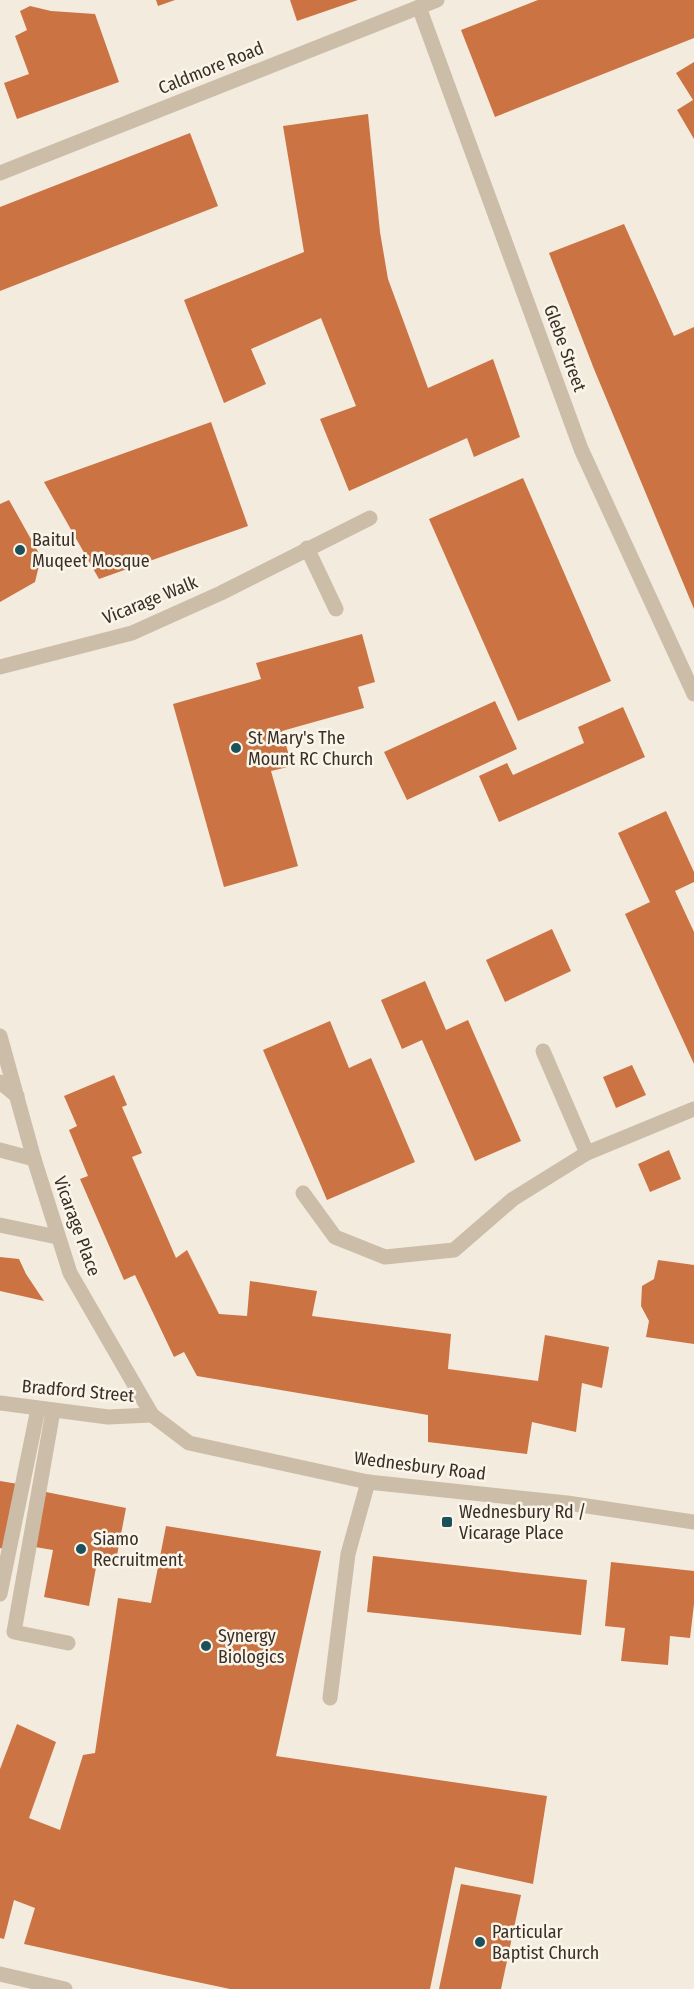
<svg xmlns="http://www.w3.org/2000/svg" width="694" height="1989" font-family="'Fira Sans Condensed',sans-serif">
<rect width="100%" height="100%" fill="#f3ebdd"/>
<g fill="#cb7343">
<path d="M 156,0 L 175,0 L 158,6 Z"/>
<path d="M 290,0 L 358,0 L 297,21 Z"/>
<path d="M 538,0 L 694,0 L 694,38 L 495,117 L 461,30 Z"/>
<path d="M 30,6 L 51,11 L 95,14 L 119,82 L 17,119 L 4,83 L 29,74 L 15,36 L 27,30 L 20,11 Z"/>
<path d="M 694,62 L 694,139 L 677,110 L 693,100 L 676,73 Z"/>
<path d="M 368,114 L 380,232 L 388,279 L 428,388 L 493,359 L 520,437 L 474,457 L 467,438 L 349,491 L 320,419 L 356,406 L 321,318 L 251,349 L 266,384 L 224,403 L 184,300 L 304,252 L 283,126 Z"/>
<path d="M 190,133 L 218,206 L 0,291 L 0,207 Z"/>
<path d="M 624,224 L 674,336 L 694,327 L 694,609 L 594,369 L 549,253 Z"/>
<path d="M 211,422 L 248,526 L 99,579 L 44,482 Z"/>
<path d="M 523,478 L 611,681 L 518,721 L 429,519 Z"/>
<path d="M 9,500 L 41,557 L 35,582 L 0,602 L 0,504 Z"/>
<path d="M 362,634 L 375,682 L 358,687 L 364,708 L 282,731 L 292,766 L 271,771 L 298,866 L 224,887 L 173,704 L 261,679 L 256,663 Z"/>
<path d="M 495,701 L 517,749 L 407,800 L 384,752 Z"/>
<path d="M 623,707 L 645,757 L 499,822 L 479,776 L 507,763 L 513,775 L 584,743 L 578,727 Z"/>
<path d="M 666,811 L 694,872 L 694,882 L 675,891 L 694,932 L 694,1064 L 625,914 L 650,902 L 618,833 Z"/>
<path d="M 552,929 L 571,971 L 505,1002 L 486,960 Z"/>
<path d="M 425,981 L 446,1030 L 468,1020 L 521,1141 L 475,1161 L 422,1040 L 402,1049 L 381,1000 Z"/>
<path d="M 330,1021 L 349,1068 L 371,1058 L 415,1162 L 327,1200 L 263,1050 Z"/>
<path d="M 632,1065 L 646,1095 L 616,1108 L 603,1077 Z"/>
<path d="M 114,1075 L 127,1105 L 122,1107 L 142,1153 L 132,1157 L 176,1258 L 187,1250 L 219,1314 L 247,1316 L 250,1281 L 317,1291 L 312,1316 L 451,1334 L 448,1369 L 538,1381 L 545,1335 L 609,1347 L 602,1388 L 582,1383 L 576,1432 L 532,1422 L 527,1454 L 428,1442 L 428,1415 L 197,1376 L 184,1352 L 174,1357 L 135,1275 L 124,1280 L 80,1179 L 88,1176 L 69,1130 L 77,1126 L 64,1096 Z"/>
<path d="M 669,1150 L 681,1179 L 650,1192 L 638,1164 Z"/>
<path d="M 0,1257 L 19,1259 L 26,1274 L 44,1301 L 0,1291 Z"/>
<path d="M 658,1260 L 694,1265 L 694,1344 L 646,1337 L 649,1321 L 641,1306 L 642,1286 L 654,1279 Z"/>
<path d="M 0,1481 L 18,1484 L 5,1549 L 0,1548 Z"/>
<path d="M 46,1492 L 126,1508 L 115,1566 L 97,1562 L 89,1606 L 44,1597 L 53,1550 L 35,1547 Z"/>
<path d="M 166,1526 L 321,1551 L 276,1756 L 547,1796 L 533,1884 L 455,1867 L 430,1989 L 230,1989 L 164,1975 L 24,1944 L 35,1908 L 14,1900 L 4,1939 L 0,1938 L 0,1769 L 17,1724 L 56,1742 L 29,1818 L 60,1830 L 83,1755 L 95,1753 L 118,1598 L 151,1603 Z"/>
<path d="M 373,1556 L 587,1580 L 581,1635 L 367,1612 Z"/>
<path d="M 611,1562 L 694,1571 L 694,1604 L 690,1638 L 670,1636 L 668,1665 L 621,1661 L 625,1628 L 605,1626 Z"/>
<path d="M 461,1884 L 521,1895 L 501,1989 L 439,1989 Z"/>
</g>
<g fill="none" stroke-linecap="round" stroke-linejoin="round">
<g stroke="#ccbda8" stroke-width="15">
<path d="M 0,1225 L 57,1237"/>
<path d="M 53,1411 L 14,1632 L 68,1643"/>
<path d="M 0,1594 L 38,1409"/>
<path d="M 330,1698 L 348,1554 L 368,1482"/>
</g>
<g stroke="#ccbda8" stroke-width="15">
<path d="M 419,7 L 581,449 L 694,694"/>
<path d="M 307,548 L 336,609"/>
<path d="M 0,667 L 132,633 L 221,593 L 370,518"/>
<path d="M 543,1051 L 587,1153"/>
<path d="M 0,1082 L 17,1096"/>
<path d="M 0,1150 L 34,1159"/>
<path d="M 303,1193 L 335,1237 L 385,1257 L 454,1250 L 513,1199 L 587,1153 L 694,1109"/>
<path d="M 0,1974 L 65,1989"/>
</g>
<g stroke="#ccbda8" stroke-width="15">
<path d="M 0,173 L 437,0"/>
<path d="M 0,1036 L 34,1159 L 70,1273 L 152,1415 L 189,1443 L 368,1482 L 567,1503 L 694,1522"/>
<path d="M 0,1403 L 108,1417 L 152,1415"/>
</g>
</g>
<g fill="#1c515c" stroke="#fbf5e9" stroke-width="2">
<circle cx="20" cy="550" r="6"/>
<circle cx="236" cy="748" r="6"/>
<rect x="441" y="1516" width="12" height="12" rx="3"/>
<circle cx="81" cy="1549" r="6"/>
<circle cx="206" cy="1646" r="6"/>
<circle cx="480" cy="1942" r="6"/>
</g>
<g text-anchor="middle" stroke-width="5" stroke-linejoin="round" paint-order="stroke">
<g font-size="18" fill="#392f28" stroke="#fbf5e9">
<text transform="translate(211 68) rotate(-22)" y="6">Caldmore Road</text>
<text transform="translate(565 348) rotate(70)" y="6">Glebe Street</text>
<text transform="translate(150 600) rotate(-22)" y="6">Vicarage Walk</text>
<text transform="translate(77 1226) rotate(70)" y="6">Vicarage Place</text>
<text transform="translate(78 1391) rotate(5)" y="6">Bradford Street</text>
<text transform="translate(420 1466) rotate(7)" y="6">Wednesbury Road</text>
</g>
<g font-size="18" fill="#392f28" stroke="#fbf5e9" text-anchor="start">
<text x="32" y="546">Baitul<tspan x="32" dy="21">Muqeet Mosque</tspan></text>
<text x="248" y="744">St Mary's The<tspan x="248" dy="21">Mount RC Church</tspan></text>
<text x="459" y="1518">Wednesbury Rd /<tspan x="459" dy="21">Vicarage Place</tspan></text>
<text x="93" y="1545">Siamo<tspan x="93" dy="21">Recruitment</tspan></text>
<text x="218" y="1642">Synergy<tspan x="218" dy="21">Biologics</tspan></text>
<text x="492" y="1938">Particular<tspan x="492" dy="21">Baptist Church</tspan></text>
</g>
</g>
</svg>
